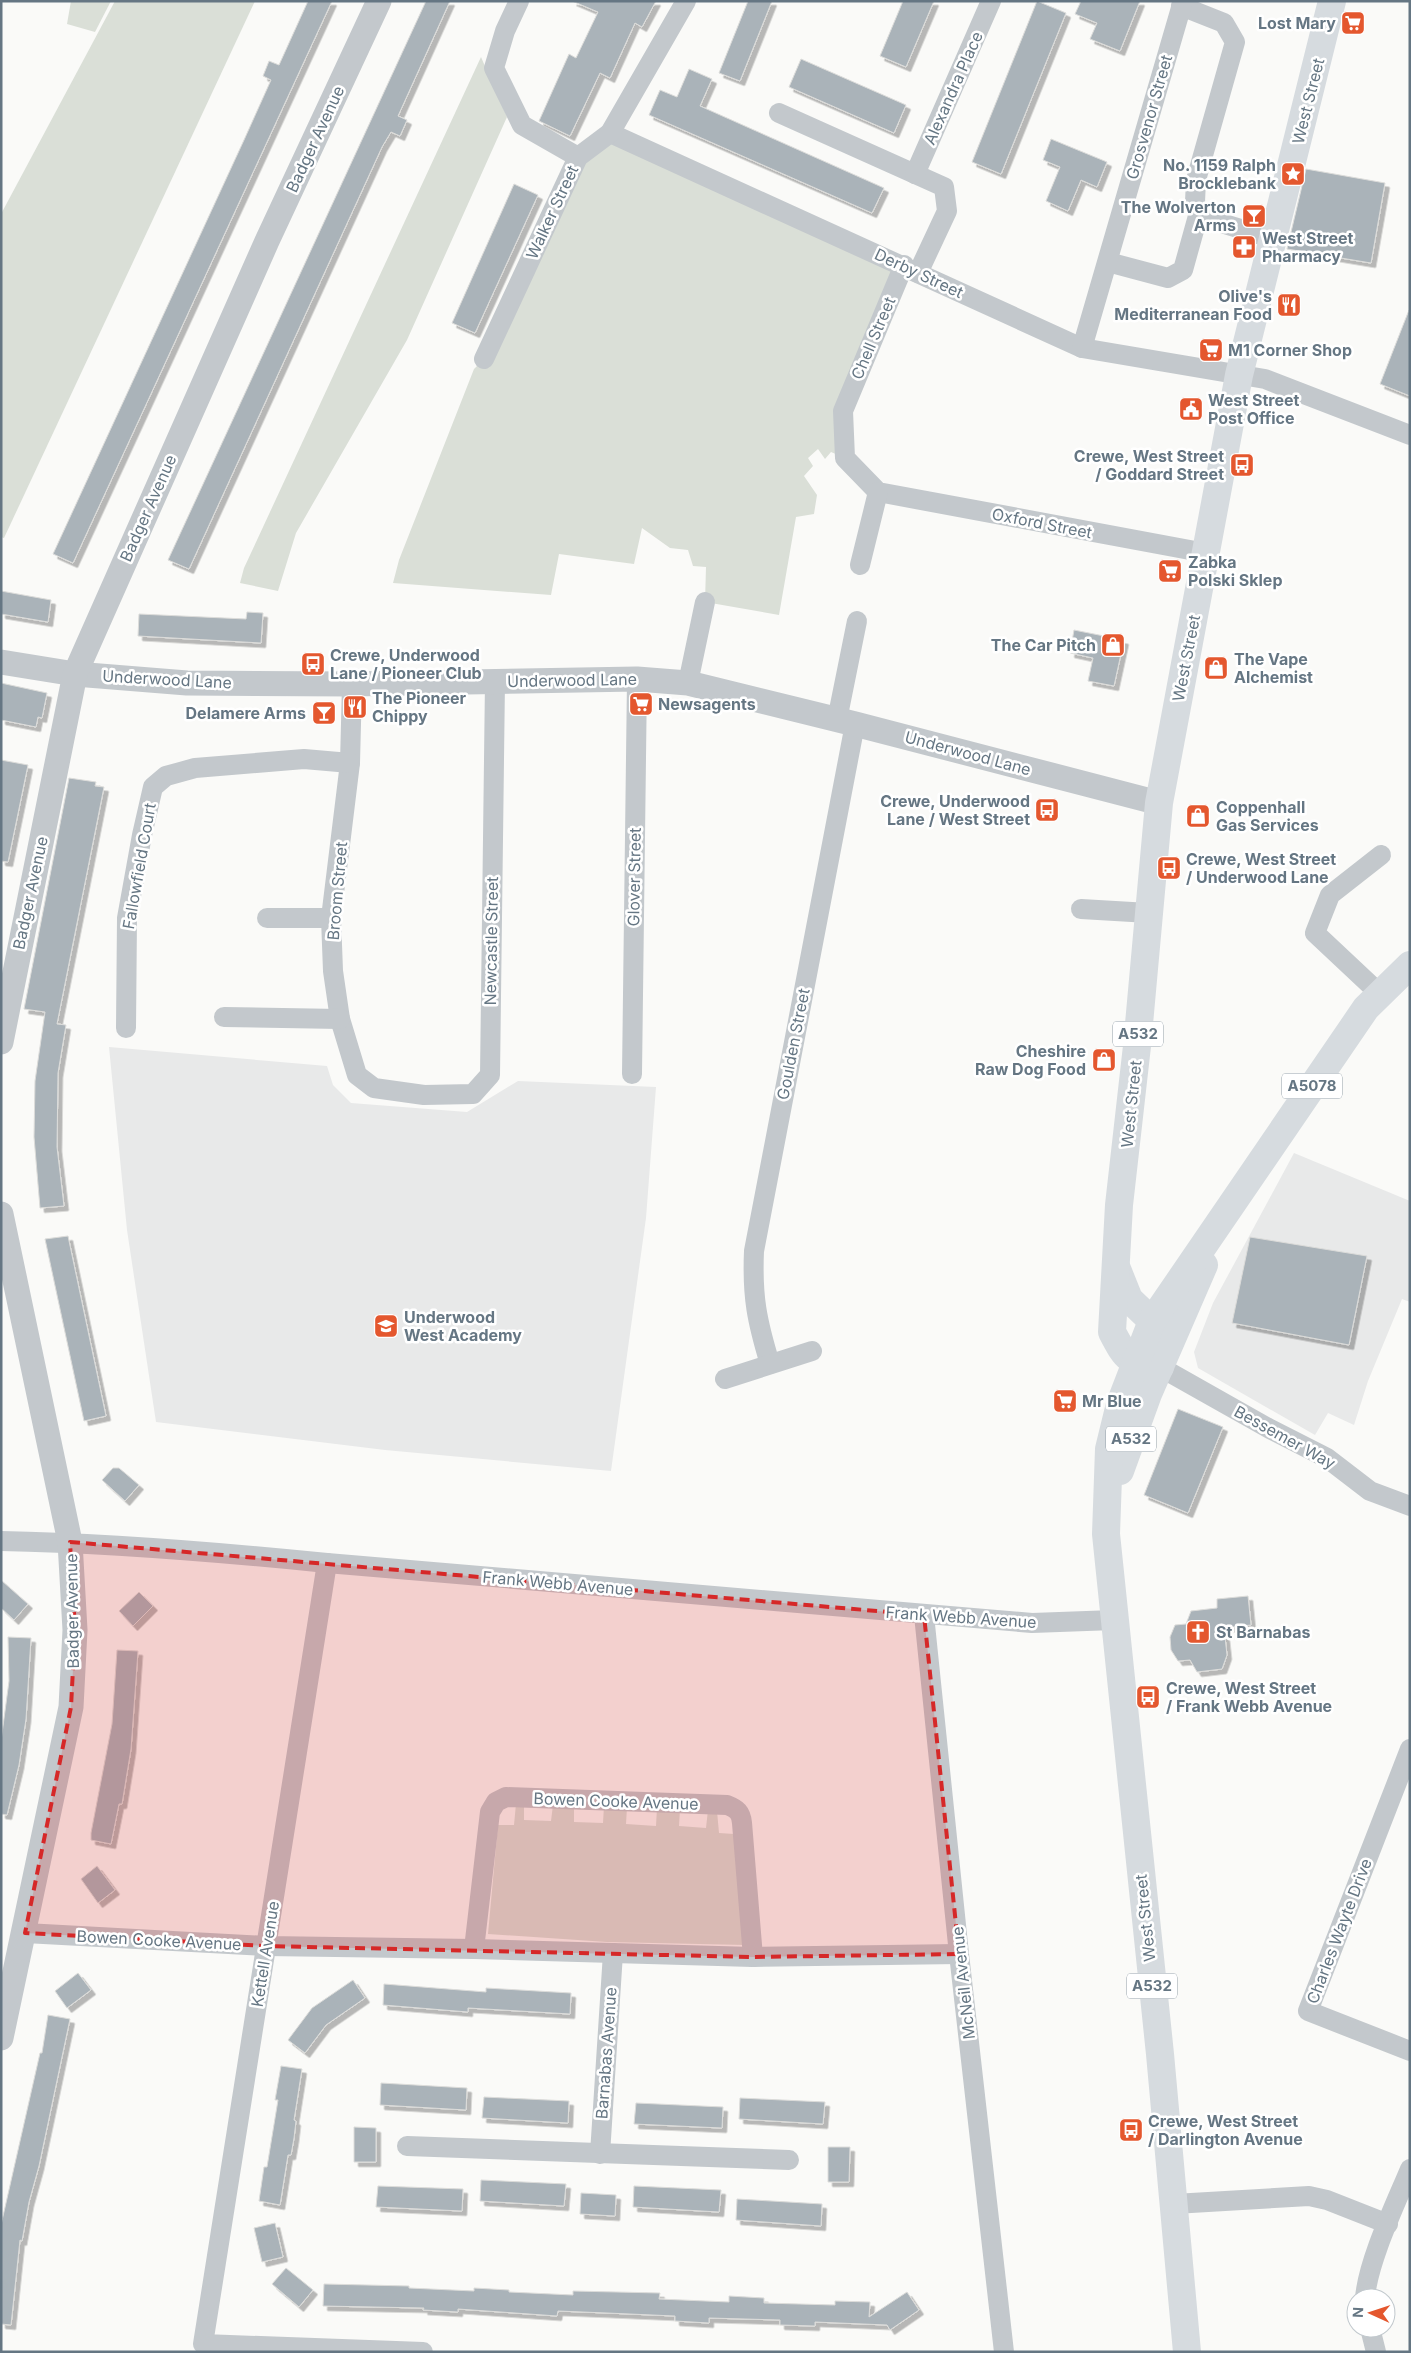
<svg xmlns="http://www.w3.org/2000/svg" width="1411" height="2353" font-family="Inter,sans-serif">
<defs>
<filter id="shadow"><feDropShadow dx="4.5" dy="4.5" stdDeviation="0" flood-color="#0004"/></filter>
</defs>
<rect width="100%" height="100%" fill="#fafaf8"/>
<g fill="#e8e9e9">
<path d="M 109,1047 L 327,1066 L 333,1085 L 351,1103 L 467,1112 L 518,1081 L 656,1087 L 646,1218 L 611,1471 L 385,1450 L 156,1422 L 127,1230 Z"/>
<path d="M 1294,1153 L 1410,1201 L 1410,1302 L 1402,1299 L 1368,1381 L 1354,1425 L 1328,1413 L 1315,1435 L 1198,1368 L 1194,1352 L 1213,1303 Z"/>
</g>
<g fill="#dadfd7">
<path d="M 71,1 L 111,1 L 95,32 L 67,24 Z"/>
<path d="M 115,1 L 255,1 L 4,538 L 1,537 L 1,214 Z"/>
<path d="M 481,57 L 507,117 L 407,340 L 296,533 L 278,591 L 240,583 L 244,568 Z"/>
<path d="M 610,133 L 904,265 L 843,411 L 845,458 L 831,452 L 825,459 L 818,449 L 808,458 L 813,466 L 804,476 L 817,495 L 814,514 L 796,517 L 779,615 L 705,602 L 706,567 L 693,566 L 688,550 L 670,548 L 642,528 L 634,564 L 559,554 L 551,595 L 393,583 L 399,560 L 474,369 L 484,359 L 578,157 Z"/>
<path d="M 516,1804 L 524,1804 L 524,1820 L 551,1821 L 553,1805 L 574,1806 L 574,1822 L 603,1823 L 604,1806 L 627,1807 L 626,1824 L 656,1826 L 657,1808 L 680,1809 L 679,1826 L 706,1828 L 708,1810 L 717,1811 L 719,1833 L 734,1834 L 746,1945 L 607,1942 L 488,1934 L 498,1825 L 514,1825 Z"/>
</g>
<g fill="#aab3b9" stroke="#dcdcda" filter="url(#shadow)">
<path d="M 308,1 L 332,1 L 73,563 L 53,554 L 244,140 L 271,80 L 263,76 L 269,61 L 279,65 Z"/>
<path d="M 426,1 L 450,1 L 398,116 L 407,120 L 400,136 L 391,132 L 382,147 L 189,569 L 168,560 Z"/>
<path d="M 572,1 L 656,1 L 642,27 L 635,23 L 610,78 L 600,73 L 570,136 L 539,121 L 569,54 L 576,58 L 598,12 Z"/>
<path d="M 748,1 L 772,1 L 740,81 L 719,73 Z"/>
<path d="M 903,1 L 934,1 L 906,67 L 880,56 Z"/>
<path d="M 1037,1 L 1066,13 L 1001,174 L 972,162 Z"/>
<path d="M 1081,1 L 1140,1 L 1120,51 L 1090,39 L 1097,23 L 1075,14 Z"/>
<path d="M 801,59 L 906,105 L 894,133 L 789,87 Z"/>
<path d="M 689,69 L 712,79 L 700,106 L 884,188 L 872,213 L 649,115 L 660,90 L 677,97 Z"/>
<path d="M 1051,139 L 1107,162 L 1097,187 L 1081,180 L 1068,211 L 1046,201 L 1060,167 L 1043,160 Z"/>
<path d="M 1306,169 L 1385,183 L 1371,263 L 1287,249 Z"/>
<path d="M 514,184 L 538,195 L 475,333 L 452,323 Z"/>
<path d="M 1409,310 L 1410,311 L 1410,396 L 1380,384 Z"/>
<path d="M 1,591 L 51,600 L 48,622 L 1,614 Z"/>
<path d="M 247,612 L 263,613 L 261,643 L 138,636 L 139,614 L 246,619 Z"/>
<path d="M 1074,630 L 1124,640 L 1114,686 L 1088,681 L 1093,658 L 1070,653 Z"/>
<path d="M 1,683 L 47,693 L 42,718 L 38,717 L 36,727 L 1,720 Z"/>
<path d="M 1,760 L 28,765 L 8,862 L 1,861 Z"/>
<path d="M 69,778 L 96,782 L 95,786 L 104,787 L 57,1024 L 66,1025 L 58,1073 L 57,1147 L 64,1206 L 40,1208 L 34,1137 L 35,1081 L 45,1012 L 24,1009 Z"/>
<path d="M 68,1236 L 106,1416 L 84,1421 L 45,1239 Z"/>
<path d="M 1250,1237 L 1367,1256 L 1349,1345 L 1232,1323 Z"/>
<path d="M 1178,1409 L 1223,1427 L 1188,1513 L 1144,1495 Z"/>
<path d="M 113,1468 L 119,1468 L 139,1485 L 125,1501 L 102,1480 Z"/>
<path d="M 1,1580 L 28,1604 L 14,1620 L 1,1608 Z"/>
<path d="M 139,1592 L 153,1606 L 133,1626 L 119,1611 Z"/>
<path d="M 1248,1596 L 1251,1625 L 1224,1628 L 1227,1655 L 1222,1669 L 1197,1672 L 1190,1660 L 1178,1661 L 1171,1650 L 1170,1637 L 1175,1625 L 1186,1624 L 1191,1611 L 1217,1608 L 1217,1599 Z"/>
<path d="M 8,1637 L 31,1638 L 26,1719 L 19,1765 L 7,1815 L 1,1814 L 1,1741 L 9,1681 Z"/>
<path d="M 117,1650 L 138,1651 L 131,1749 L 122,1804 L 119,1804 L 111,1844 L 91,1840 L 91,1833 L 112,1724 Z"/>
<path d="M 97,1866 L 115,1890 L 98,1903 L 81,1879 Z"/>
<path d="M 78,1973 L 91,1990 L 67,2008 L 55,1991 Z"/>
<path d="M 353,1980 L 365,1998 L 326,2025 L 305,2053 L 288,2040 L 312,2008 Z"/>
<path d="M 384,1984 L 486,1992 L 486,1988 L 571,1993 L 570,2014 L 468,2008 L 468,2012 L 383,2005 Z"/>
<path d="M 48,2015 L 70,2019 L 39,2166 L 29,2202 L 22,2241 L 20,2240 L 11,2325 L 1,2324 L 1,2225 L 40,2053 L 42,2053 Z"/>
<path d="M 281,2066 L 302,2069 L 294,2120 L 296,2121 L 294,2138 L 291,2155 L 288,2155 L 280,2205 L 259,2201 L 264,2167 L 267,2167 L 278,2100 L 275,2100 Z"/>
<path d="M 381,2083 L 467,2088 L 466,2110 L 380,2105 Z"/>
<path d="M 484,2097 L 569,2101 L 568,2123 L 482,2118 Z"/>
<path d="M 740,2098 L 825,2102 L 823,2124 L 739,2119 Z"/>
<path d="M 636,2103 L 723,2107 L 722,2128 L 634,2124 Z"/>
<path d="M 354,2127 L 376,2128 L 376,2162 L 354,2162 Z"/>
<path d="M 828,2147 L 850,2147 L 849,2182 L 828,2182 Z"/>
<path d="M 481,2180 L 566,2184 L 564,2206 L 480,2201 Z"/>
<path d="M 378,2186 L 463,2189 L 462,2211 L 376,2207 Z"/>
<path d="M 634,2186 L 721,2190 L 719,2212 L 633,2207 Z"/>
<path d="M 581,2193 L 616,2195 L 615,2216 L 580,2214 Z"/>
<path d="M 737,2199 L 822,2204 L 821,2226 L 736,2220 Z"/>
<path d="M 275,2223 L 283,2257 L 262,2262 L 254,2228 Z"/>
<path d="M 286,2268 L 313,2290 L 299,2307 L 272,2284 Z"/>
<path d="M 324,2284 L 409,2286 L 409,2288 L 474,2291 L 474,2288 L 509,2290 L 509,2292 L 573,2295 L 573,2291 L 660,2293 L 659,2299 L 729,2302 L 729,2296 L 764,2298 L 764,2303 L 835,2305 L 835,2301 L 870,2302 L 869,2317 L 907,2292 L 919,2310 L 890,2330 L 887,2325 L 815,2322 L 815,2326 L 780,2325 L 780,2320 L 709,2318 L 709,2323 L 675,2321 L 675,2316 L 607,2313 L 558,2311 L 557,2316 L 458,2309 L 458,2312 L 423,2310 L 424,2308 L 323,2306 Z"/>
</g>
<g fill="none" stroke-linecap="round" stroke-linejoin="round">
<g stroke="#c3c8cc" stroke-width="20">
<path d="M 519,1 L 505,31 L 494,68 L 522,125 L 578,157"/>
<path d="M 779,113 L 944,187 L 947,211 L 918,273"/>
<path d="M 610,133 L 1082,348 L 1265,379 L 1410,435"/>
<path d="M 915,174 L 991,1"/>
<path d="M 1198,216 L 1274,239"/>
<path d="M 1108,262 L 1168,278 L 1183,270 L 1198,216 L 1195,202 L 1196,180 L 1235,42 L 1224,23 L 1181,6"/>
<path d="M 904,265 L 843,411 L 845,458 L 878,492 L 1206,553"/>
<path d="M 1082,348 L 1183,1"/>
<path d="M 484,359 L 578,157 L 610,133 L 686,1"/>
<path d="M 860,565 L 878,492"/>
<path d="M 688,683 L 705,602"/>
<path d="M 352,684 L 350,763 L 331,918 L 333,971 L 340,1019 L 357,1075 L 374,1088 L 424,1095 L 473,1094 L 490,1075 L 495,681"/>
<path d="M 837,720 L 857,621"/>
<path d="M 1081,909 L 1149,913"/>
<path d="M 267,918 L 331,918"/>
<path d="M 1380,994 L 1315,933 L 1330,895 L 1381,855"/>
<path d="M 224,1017 L 340,1019"/>
<path d="M 126,1028 L 127,918 L 142,835 L 153,787 L 166,776 L 195,768 L 304,759 L 350,763"/>
<path d="M 632,1074 L 637,679"/>
<path d="M 770,1364 C 757,1321 752,1297 754,1251 L 855,724"/>
<path d="M 1160,1367 L 1270,1429 L 1327,1458 L 1370,1491 L 1410,1506"/>
<path d="M 725,1379 L 812,1351"/>
<path d="M 1,1541 C 110,1543 218,1552 327,1563 L 1032,1623 L 1114,1620"/>
<path d="M 327,1563 L 203,2344 L 423,2352"/>
<path d="M 924,1615 L 959,1954 L 1004,2352"/>
<path d="M 1410,1749 L 1308,2011 L 1410,2051"/>
<path d="M 25,1933 L 266,1946 L 474,1949 L 753,1957 L 959,1954"/>
<path d="M 474,1949 L 490,1812 L 496,1802 L 506,1797 L 727,1805 C 737,1809 741,1812 742,1823 L 753,1957"/>
<path d="M 407,2146 L 789,2160"/>
<path d="M 600,2154 L 613,1953"/>
<path d="M 1174,2204 L 1309,2196 L 1327,2200 L 1388,2224"/>
<path d="M 1365,2298 C 1368,2261 1395,2205 1410,2169"/>
<path d="M 1370,2328 L 1376,2352"/>
</g>
<g stroke="#c3c8cc" stroke-width="25">
<path d="M 1,662 L 75,674 L 187,683 L 352,684 L 637,679 L 688,683 L 855,724 L 1159,803"/>
<path d="M 1,1042 L 75,674 L 267,241 L 379,1"/>
<path d="M 1,1214 L 70,1542 L 75,1630 L 71,1707 L 1,2038"/>
</g>
<g stroke="#d6dbdf" stroke-width="28">
<path d="M 1117,1269 L 1129,1299 L 1152,1321 L 1155,1339"/>
<path d="M 1160,1367 C 1129,1362 1127,1361 1112,1332 L 1119,1205 L 1137,1046 L 1159,803 L 1239,375 L 1332,1"/>
<path d="M 1120,1471 L 1148,1394 L 1204,1265"/>
<path d="M 1187,2352 L 1160,2054 L 1106,1534 L 1109,1449 L 1120,1404 L 1152,1321 L 1366,1008 L 1410,965"/>
</g>
</g>
<path fill="#d62828" fill-opacity="0.2" stroke="#d62828" stroke-width="4" stroke-dasharray="10 6" stroke-linejoin="round" d="M 70,1542 L 924,1615 L 959,1954 L 753,1957 L 266,1946 L 25,1933 L 71,1707 L 75,1630 Z"/>
<defs>
<symbol id="supermarket-square" viewBox="-11 -11 22 22"><rect x="-9" y="-9" width="18" height="18" rx="4" fill="#e4572e" stroke="#fff"/><path d="M-6-5.5h2.5l.6 2H6L4.5 2H-2.5L-4.4-4H-6ZM-1.5 3.2a1.3 1.3 0 1 0 .1 0ZM3 3.2a1.3 1.3 0 1 0 .1 0Z" fill="#fff"/></symbol>
<symbol id="sight-square" viewBox="-11 -11 22 22"><rect x="-9" y="-9" width="18" height="18" rx="4" fill="#e4572e" stroke="#fff"/><path d="M0-6L1.8-2.2L6-1.7L2.9 1.2L3.7 5.4L0 3.3L-3.7 5.4L-2.9 1.2L-6-1.7L-1.8-2.2Z" fill="#fff"/></symbol>
<symbol id="bar-square" viewBox="-11 -11 22 22"><rect x="-9" y="-9" width="18" height="18" rx="4" fill="#e4572e" stroke="#fff"/><path d="M-6-5H6L.8 .8V4.5H3.5V6h-7V4.5H-.8V.8Z" fill="#fff"/></symbol>
<symbol id="pharmacy-square" viewBox="-11 -11 22 22"><rect x="-9" y="-9" width="18" height="18" rx="4" fill="#e4572e" stroke="#fff"/><path d="M-2-6h4v4h4v4h-4v4h-4v-4h-4v-4h4Z" fill="#fff"/></symbol>
<symbol id="restaurant-square" viewBox="-11 -11 22 22"><rect x="-9" y="-9" width="18" height="18" rx="4" fill="#e4572e" stroke="#fff"/><path d="M-5-6h1v4h1v-4h1v4h1v-4h1v5L-1.5 .5V6h-2V.5L-5-1ZM5-6V6H3V1.5H1.5Q1.5-4 5-6Z" fill="#fff"/></symbol>
<symbol id="civic-square" viewBox="-11 -11 22 22"><rect x="-9" y="-9" width="18" height="18" rx="4" fill="#e4572e" stroke="#fff"/><path d="M-.6-6.5H3V-4.5H.6V-3L4-1V1h2V6H-6V1h2V-1L-.6-3ZM-1.2 2.5V6h2.4V2.5Z" fill="#fff"/></symbol>
<symbol id="bus-square" viewBox="-11 -11 22 22"><rect x="-9" y="-9" width="18" height="18" rx="4" fill="#e4572e" stroke="#fff"/><path d="M-5-6H5V4H4V6H2V4H-2V6H-4V4H-5ZM-3.5-4V0h7V-4ZM-3.5 1.2v1.5H-2V1.2ZM2 1.2v1.5H3.5V1.2Z" fill="#fff"/></symbol>
<symbol id="shop-square" viewBox="-11 -11 22 22"><rect x="-9" y="-9" width="18" height="18" rx="4" fill="#e4572e" stroke="#fff"/><path d="M-5-2.5h2.3a2.7 3.5 0 0 1 5.4 0H5L5.5 6h-11ZM-1.5-2.5h3a1.5 2.3 0 0 0-3 0Z" fill="#fff"/></symbol>
<symbol id="school-square" viewBox="-11 -11 22 22"><rect x="-9" y="-9" width="18" height="18" rx="4" fill="#e4572e" stroke="#fff"/><path d="M0-5L7-2L0 1L-7-2ZM-4 1L0 2.5L4 1V4Q0 6-4 4Z" fill="#fff"/></symbol>
<symbol id="church-square" viewBox="-11 -11 22 22"><rect x="-9" y="-9" width="18" height="18" rx="4" fill="#e4572e" stroke="#fff"/><path d="M-1.2-6h2.4v3.5h3.3v2.4h-3.3V6h-2.4V-.1h-3.3v-2.4h3.3Z" fill="#fff"/></symbol>
</defs>
<g fill-rule="evenodd">
<use href="#supermarket-square" x="1339" y="9" width="28" height="28"/>
<use href="#sight-square" x="1279" y="160" width="28" height="28"/>
<use href="#bar-square" x="1240" y="202" width="28" height="28"/>
<use href="#pharmacy-square" x="1230" y="233" width="28" height="28"/>
<use href="#restaurant-square" x="1275" y="291" width="28" height="28"/>
<use href="#supermarket-square" x="1197" y="336" width="28" height="28"/>
<use href="#civic-square" x="1177" y="395" width="28" height="28"/>
<use href="#bus-square" x="1228" y="451" width="28" height="28"/>
<use href="#supermarket-square" x="1156" y="557" width="28" height="28"/>
<use href="#shop-square" x="1099" y="631" width="28" height="28"/>
<use href="#bus-square" x="299" y="650" width="28" height="28"/>
<use href="#shop-square" x="1202" y="654" width="28" height="28"/>
<use href="#supermarket-square" x="627" y="690" width="28" height="28"/>
<use href="#restaurant-square" x="341" y="693" width="28" height="28"/>
<use href="#bar-square" x="310" y="699" width="28" height="28"/>
<use href="#bus-square" x="1033" y="796" width="28" height="28"/>
<use href="#shop-square" x="1184" y="802" width="28" height="28"/>
<use href="#bus-square" x="1155" y="854" width="28" height="28"/>
<use href="#shop-square" x="1090" y="1046" width="28" height="28"/>
<use href="#school-square" x="372" y="1312" width="28" height="28"/>
<use href="#supermarket-square" x="1051" y="1387" width="28" height="28"/>
<use href="#church-square" x="1184" y="1618" width="28" height="28"/>
<use href="#bus-square" x="1134" y="1683" width="28" height="28"/>
<use href="#bus-square" x="1117" y="2116" width="28" height="28"/>
</g>
<g text-anchor="middle" stroke-width="5" stroke-linejoin="round" paint-order="stroke">
<g fill="#fff" stroke="#939fa8" stroke-width="1">
<rect x="1113" y="1021.5" width="50" height="25" rx="4"/>
<rect x="1282" y="1073.5" width="60" height="25" rx="4"/>
<rect x="1106" y="1426.5" width="50" height="25" rx="4"/>
<rect x="1127" y="1973.5" width="50" height="25" rx="4"/>
</g>
<g font-size="15" font-weight="bold" fill="#657683">
<text x="1138" y="1039">A532</text>
<text x="1312" y="1091">A5078</text>
<text x="1131" y="1444">A532</text>
<text x="1152" y="1991">A532</text>
</g>
<g font-size="16" font-weight="bold" fill="#657683" stroke="#fff" text-anchor="start">
<text x="1336" y="29" text-anchor="end">Lost Mary</text>
<text x="1276" y="171" text-anchor="end">No. 1159 Ralph<tspan x="1276" dy="18">Brocklebank</tspan></text>
<text x="1236" y="213" text-anchor="end">The Wolverton<tspan x="1236" dy="18">Arms</tspan></text>
<text x="1262" y="244">West Street<tspan x="1262" dy="18">Pharmacy</tspan></text>
<text x="1272" y="302" text-anchor="end">Olive's<tspan x="1272" dy="18">Mediterranean Food</tspan></text>
<text x="1228" y="356">M1 Corner Shop</text>
<text x="1208" y="406">West Street<tspan x="1208" dy="18">Post Office</tspan></text>
<text x="1224" y="462" text-anchor="end">Crewe, West Street<tspan x="1224" dy="18">/ Goddard Street</tspan></text>
<text x="1188" y="568">Zabka<tspan x="1188" dy="18">Polski Sklep</tspan></text>
<text x="1096" y="651" text-anchor="end">The Car Pitch</text>
<text x="330" y="661">Crewe, Underwood<tspan x="330" dy="18">Lane / Pioneer Club</tspan></text>
<text x="1234" y="665">The Vape<tspan x="1234" dy="18">Alchemist</tspan></text>
<text x="372" y="704">The Pioneer<tspan x="372" dy="18">Chippy</tspan></text>
<text x="658" y="710">Newsagents</text>
<text x="306" y="719" text-anchor="end">Delamere Arms</text>
<text x="1030" y="807" text-anchor="end">Crewe, Underwood<tspan x="1030" dy="18">Lane / West Street</tspan></text>
<text x="1216" y="813">Coppenhall<tspan x="1216" dy="18">Gas Services</tspan></text>
<text x="1186" y="865">Crewe, West Street<tspan x="1186" dy="18">/ Underwood Lane</tspan></text>
<text x="1086" y="1057" text-anchor="end">Cheshire<tspan x="1086" dy="18">Raw Dog Food</tspan></text>
<text x="404" y="1323">Underwood<tspan x="404" dy="18">West Academy</tspan></text>
<text x="1082" y="1407">Mr Blue</text>
<text x="1216" y="1638">St Barnabas</text>
<text x="1166" y="1694">Crewe, West Street<tspan x="1166" dy="18">/ Frank Webb Avenue</tspan></text>
<text x="1148" y="2127">Crewe, West Street<tspan x="1148" dy="18">/ Darlington Avenue</tspan></text>
</g>
<g font-size="16" fill="#657683" stroke="#fff">
<text transform="translate(953 88) rotate(-66)" y="6">Alexandra Place</text>
<text transform="translate(1308 101) rotate(-76)" y="6">West Street</text>
<text transform="translate(1149 117) rotate(-74)" y="6">Grosvenor Street</text>
<text transform="translate(315 139) rotate(-65)" y="6">Badger Avenue</text>
<text transform="translate(552 212) rotate(-65)" y="6">Walker Street</text>
<text transform="translate(919 273) rotate(25)" y="6">Derby Street</text>
<text transform="translate(873 338) rotate(-67)" y="6">Chell Street</text>
<text transform="translate(148 508) rotate(-66)" y="6">Badger Avenue</text>
<text transform="translate(1042 523) rotate(11)" y="6">Oxford Street</text>
<text transform="translate(1186 658) rotate(-79)" y="6">West Street</text>
<text transform="translate(167 679) rotate(3)" y="6">Underwood Lane</text>
<text transform="translate(572 680) rotate(-1)" y="6">Underwood Lane</text>
<text transform="translate(968 753) rotate(15)" y="6">Underwood Lane</text>
<text transform="translate(139 866) rotate(-80)" y="6">Fallowfield Court</text>
<text transform="translate(634 877) rotate(-89)" y="6">Glover Street</text>
<text transform="translate(337 891) rotate(-85)" y="6">Broom Street</text>
<text transform="translate(30 893) rotate(-78)" y="6">Badger Avenue</text>
<text transform="translate(491 941) rotate(-89)" y="6">Newcastle Street</text>
<text transform="translate(793 1044) rotate(-79)" y="6">Goulden Street</text>
<text transform="translate(1131 1104) rotate(-84)" y="6">West Street</text>
<text transform="translate(1285 1437) rotate(29)" y="6">Bessemer Way</text>
<text transform="translate(558 1583) rotate(5)" y="6">Frank Webb Avenue</text>
<text transform="translate(72 1611) rotate(-91)" y="6">Badger Avenue</text>
<text transform="translate(961 1617) rotate(4)" y="6">Frank Webb Avenue</text>
<text transform="translate(616 1801) rotate(2)" y="6">Bowen Cooke Avenue</text>
<text transform="translate(1145 1918) rotate(-96)" y="6">West Street</text>
<text transform="translate(1339 1931) rotate(-69)" y="6">Charles Wayte Drive</text>
<text transform="translate(159 1940) rotate(3)" y="6">Bowen Cooke Avenue</text>
<text transform="translate(265 1954) rotate(-81)" y="6">Kettell Avenue</text>
<text transform="translate(963 1983) rotate(-96)" y="6">McNeil Avenue</text>
<text transform="translate(606 2053) rotate(-86)" y="6">Barnabas Avenue</text>
</g>
</g>
<rect width="1411" height="2353" fill="none" stroke="#657683" stroke-width="5"/>
<g transform="translate(1371 2313) rotate(273)"><circle r="24" fill="#ffffff" stroke="#c1c8cd"/>
<path d="M0-4L9 19L0 12L-9 19Z" fill="#e4572e"/>
<text y="-8" font-size="14" font-weight="bold" text-anchor="middle" fill="#657683">N</text>
</g>
</svg>
